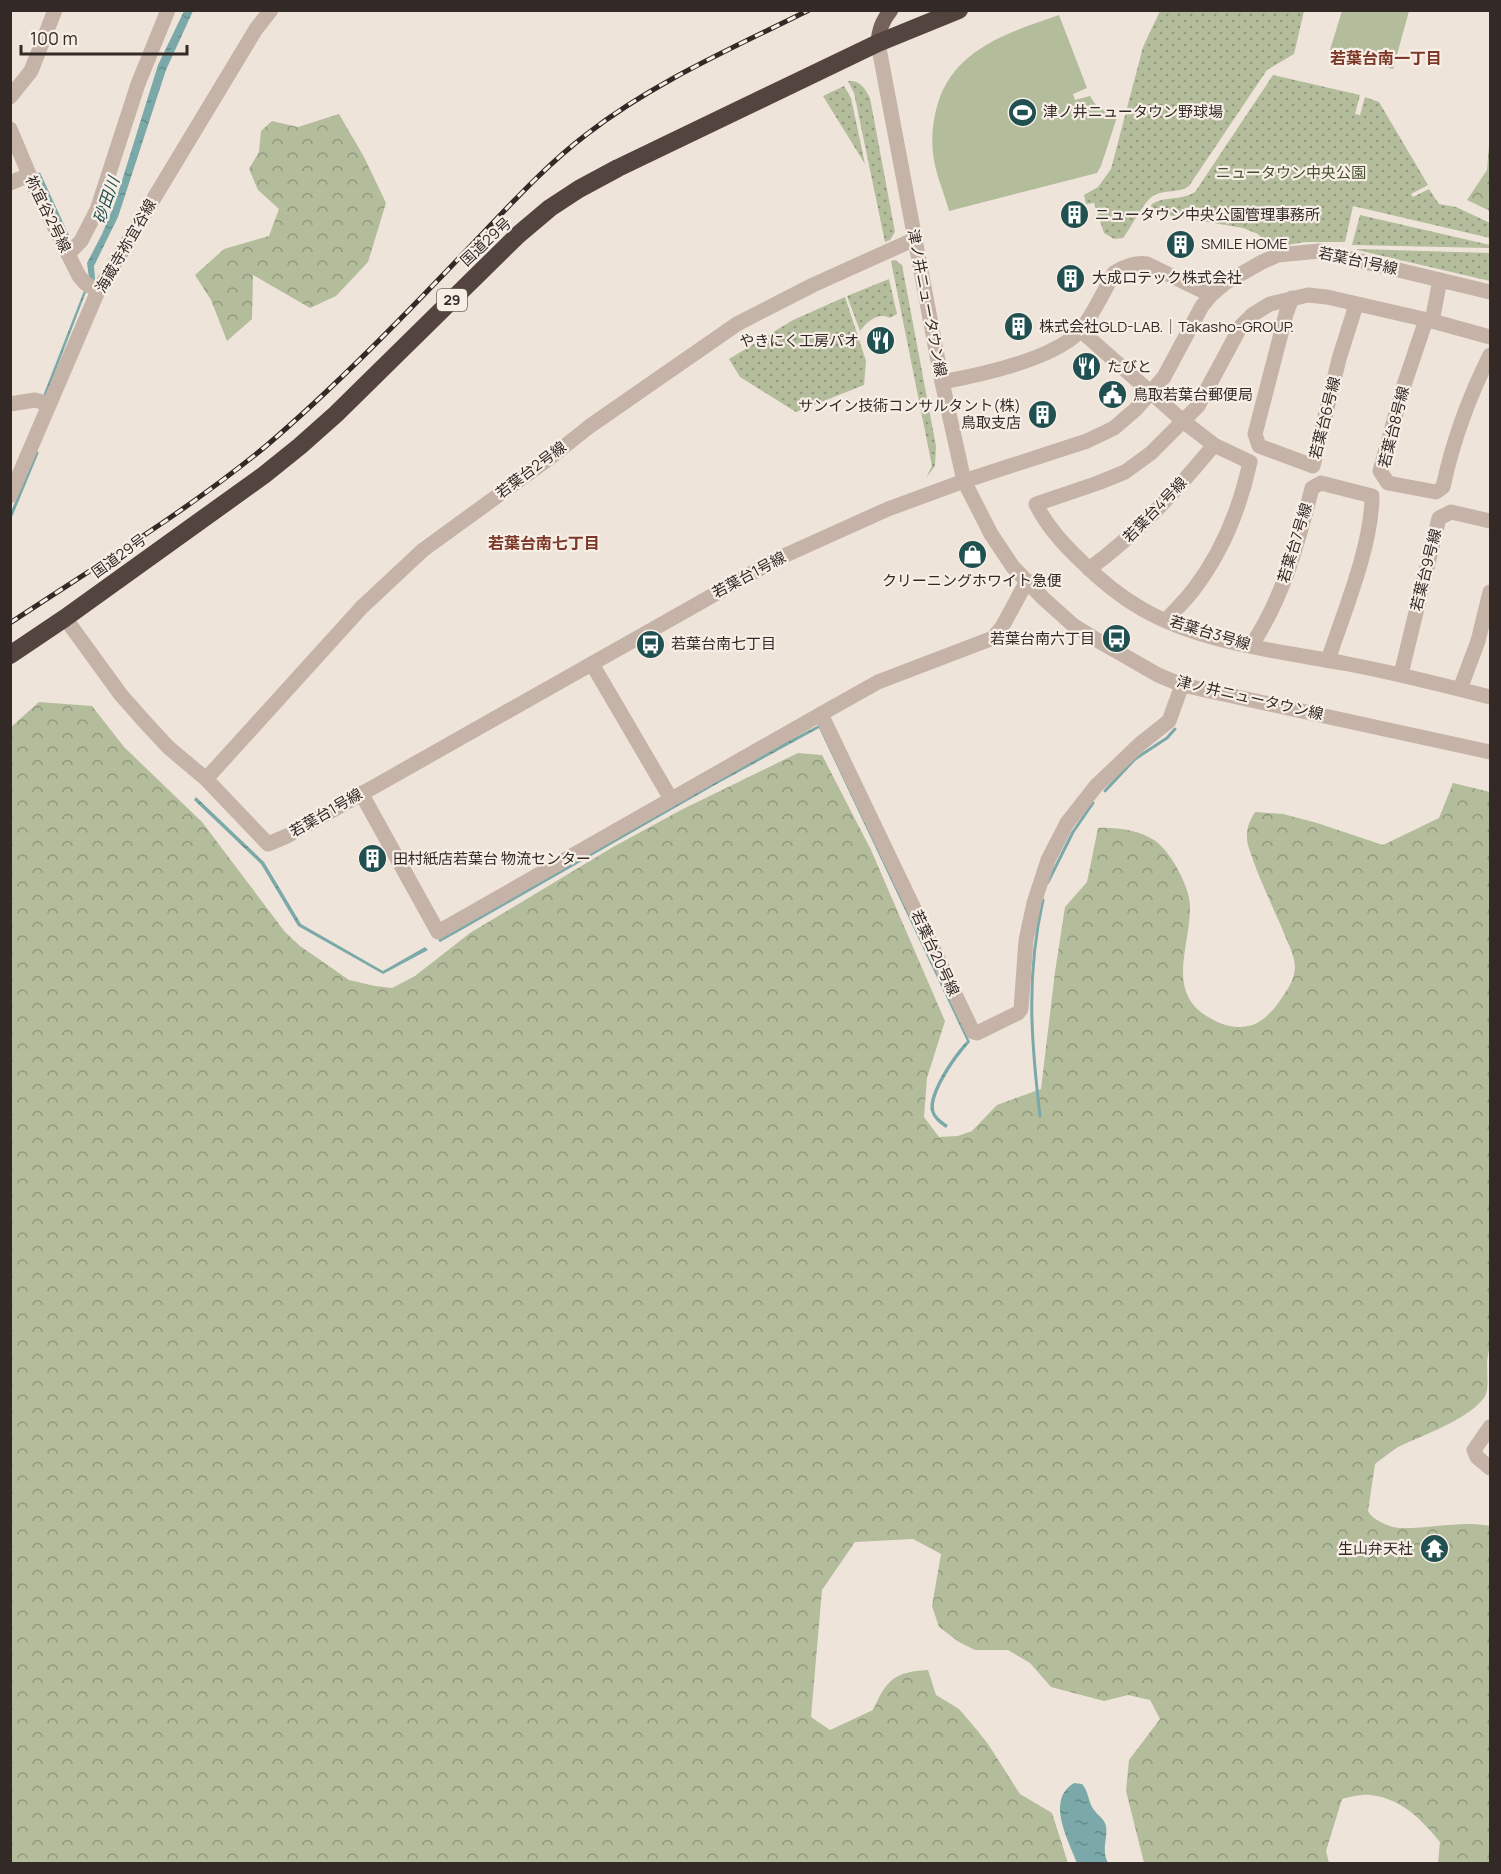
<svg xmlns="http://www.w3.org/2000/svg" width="1501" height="1874" font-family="Manrope,'Noto Sans JP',sans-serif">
<defs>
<pattern id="green-dots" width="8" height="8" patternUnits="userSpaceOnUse" patternTransform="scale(1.5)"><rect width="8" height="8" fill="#b3bc9b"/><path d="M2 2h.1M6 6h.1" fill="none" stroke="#92997e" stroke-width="1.8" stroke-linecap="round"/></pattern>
<pattern id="forest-crowns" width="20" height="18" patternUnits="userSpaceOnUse" patternTransform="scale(1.5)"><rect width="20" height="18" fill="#b3bc9b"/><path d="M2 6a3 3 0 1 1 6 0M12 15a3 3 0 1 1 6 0" fill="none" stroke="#92997e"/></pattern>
<pattern id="water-ripples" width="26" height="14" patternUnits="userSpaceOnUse" patternTransform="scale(1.5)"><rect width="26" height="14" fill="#7ba9a9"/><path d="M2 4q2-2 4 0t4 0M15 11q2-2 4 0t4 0" fill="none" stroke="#658a8a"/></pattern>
</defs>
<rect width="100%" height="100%" fill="#efe4da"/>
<g fill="url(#green-dots)">
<path d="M 1160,11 L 1304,11 L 1294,54 L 1267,70 L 1189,186 C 1179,193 1167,190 1157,194 C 1145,197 1132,227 1123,238 L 1114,239 L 1104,233 L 1094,203 L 1086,204 L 1084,195 L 1098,187 L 1111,169 L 1143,47 Z"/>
<path d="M 1273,75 L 1360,95 L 1355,114 L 1360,115 L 1365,97 L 1379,102 L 1428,185 L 1411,194 L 1413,197 L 1429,189 L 1439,204 L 1456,207 L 1490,223 L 1490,238 L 1353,206 L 1345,242 L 1305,242 L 1270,248 L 1258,234 L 1243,228 L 1156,213 L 1153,211 L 1151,205 C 1161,196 1181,201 1195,192 Z"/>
<path d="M 848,81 C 860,80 865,88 870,98 L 895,232 L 890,240 L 885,242 L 854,93 Z"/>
<path d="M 844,86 L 851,98 L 865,164 L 823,96 Z"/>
<path d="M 1360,215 L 1490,245 L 1490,248 L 1352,245 Z"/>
<path d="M 1357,249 L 1490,253 L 1490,281 L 1357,250 Z"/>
<path d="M 895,260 L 902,265 L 936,446 L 935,466 L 926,478 L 932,466 L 891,261 Z"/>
<path d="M 889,279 L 897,314 L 890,318 C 878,312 868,321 860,331 L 847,296 Z"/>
<path d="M 845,297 L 866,361 L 864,385 L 796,412 L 740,377 L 729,359 L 793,320 Z"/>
</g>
<g fill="url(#forest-crowns)">
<path d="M 339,114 L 364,157 L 386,203 L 368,262 L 336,296 L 310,308 L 253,275 L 252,319 L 227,341 L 211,300 L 195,275 L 224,249 L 269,236 L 279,209 L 258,190 L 249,169 L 259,152 L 261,131 L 272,121 L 298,127 Z"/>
<path d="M 1490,133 L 1490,211 L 1467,200 L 1487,170 Z"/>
<path d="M 39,702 L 92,706 L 124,747 L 202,822 L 285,932 L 300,946 L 349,980 L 375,986 L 392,988 L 415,976 L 470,933 L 613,847 L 681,810 L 798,753 L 822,755 L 871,850 L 945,1021 L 927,1078 L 924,1117 L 939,1137 L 958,1136 L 972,1131 L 997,1105 L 1041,1089 L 1055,972 L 1065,907 L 1087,882 L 1098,828 C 1116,827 1138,830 1154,840 C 1170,850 1190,887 1190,906 C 1191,945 1164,993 1210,1018 C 1222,1025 1234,1029 1248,1026 C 1261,1024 1272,1012 1279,1002 C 1285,993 1292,984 1294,974 C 1297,964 1292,952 1288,943 C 1277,915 1263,888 1253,860 C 1251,853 1247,845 1247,838 C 1246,829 1250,820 1255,812 L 1283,814 L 1317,823 L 1383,845 L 1439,818 L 1453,783 L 1490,792 L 1490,1348 C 1483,1364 1492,1386 1484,1398 C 1467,1420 1423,1435 1398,1447 C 1390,1452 1383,1458 1375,1464 L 1368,1511 C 1372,1520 1391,1528 1400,1528 C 1431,1529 1460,1520 1490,1526 L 1490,1863 L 1438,1863 L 1440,1842 C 1421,1819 1401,1798 1370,1795 C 1362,1794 1350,1797 1342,1799 L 1326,1851 L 1329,1863 L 1144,1863 L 1126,1791 L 1129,1760 L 1160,1719 L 1150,1700 L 1128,1695 L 1104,1701 L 1051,1687 L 1030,1663 L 1008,1650 L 975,1650 L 959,1642 L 939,1627 L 932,1606 L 941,1554 L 913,1539 L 855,1542 L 822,1590 L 811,1717 L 830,1730 L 873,1710 C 887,1680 893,1672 928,1670 L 936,1695 L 959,1709 L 977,1730 L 988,1744 L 1020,1794 L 1052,1813 L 1068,1863 L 11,1863 L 10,728 Z"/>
</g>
<g fill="#b3bc9b">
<path d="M 1342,11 L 1409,11 L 1393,69 L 1329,53 Z"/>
<path d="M 1059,15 L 1087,88 L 1073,94 L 1075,100 L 1090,96 C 1095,106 1104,113 1115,113 L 1117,117 L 1101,166 L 1097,173 L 949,211 C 944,192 935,173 933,153 C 931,137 933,119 938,103 C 955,48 1010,32 1059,15 Z"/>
</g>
<g fill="url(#water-ripples)">
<path d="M 184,11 L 193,11 L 166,70 L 118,217 L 94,266 L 95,279 L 86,292 L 46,396 L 43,396 L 89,278 L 87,263 L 102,234 L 115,203 L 158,65 Z"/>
<path d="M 819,725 L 970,1042 C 958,1055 933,1090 934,1108 C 934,1116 942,1121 948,1125 L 946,1128 C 940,1124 933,1119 931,1111 C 926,1095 955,1052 967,1041 L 819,728 L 715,785 L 458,932 L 440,942 L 438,940 L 763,754 Z"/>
<path d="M 196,797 L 264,862 L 301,924 L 383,971 L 425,947 L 428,950 L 383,974 L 298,926 L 261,864 L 194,800 Z"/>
<path d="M 1074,1783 L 1082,1784 C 1089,1792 1088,1802 1094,1810 C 1098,1816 1104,1818 1106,1826 C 1108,1840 1101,1848 1108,1863 L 1077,1863 C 1069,1841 1045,1800 1074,1783 Z"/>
</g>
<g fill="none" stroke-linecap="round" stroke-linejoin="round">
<g stroke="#7ba9a9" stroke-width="3">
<path d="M 39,174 L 68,237"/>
<path d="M 10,518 L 37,453"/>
<path d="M 1105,791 L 1135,759 L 1167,738 L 1175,729"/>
<path d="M 1048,882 L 1073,832 L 1093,803"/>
<path d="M 1040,1116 C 1031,1040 1026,976 1043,900"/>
</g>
<g stroke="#c6b3a7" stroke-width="15">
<path d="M 878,43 L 942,382 L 964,481 L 991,534 L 1013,567 L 1044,599 L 1073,625 L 1097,640 L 1158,675 L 1182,685 L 1490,752"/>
<path d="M 10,97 L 31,71 L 55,10"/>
<path d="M 10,129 L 34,186 L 79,276 L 85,283 L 98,291"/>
<path d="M 10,183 L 29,175"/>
<path d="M 68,254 L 81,241 L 97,210 L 138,84 L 168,10"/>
<path d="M 1292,298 L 1286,314 L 1255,434 L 1259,446 L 1313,466 L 1339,359 L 1356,305"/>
<path d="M 1426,320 L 1403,388 L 1380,471 L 1388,483 L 1436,492 L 1443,487 C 1453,440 1469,397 1490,355"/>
<path d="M 1432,321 L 1440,280"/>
<path d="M 1080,330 L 1183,421 L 1214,445 L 1250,462 C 1240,508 1223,551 1194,589 C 1186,600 1175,610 1166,620"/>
<path d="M 1490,337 L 1432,321 L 1327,297 L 1308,295 L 1270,304 L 1252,315 L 1241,326 L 1198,406 L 1151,453 L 1125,472 L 1098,483 L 1036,504 C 1046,525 1064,545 1081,561 C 1099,579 1119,596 1142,609 C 1203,644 1280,651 1348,664 C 1396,673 1443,685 1490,697"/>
<path d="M 942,382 C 980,375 1051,360 1079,332 C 1091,319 1105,289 1114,273 C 1123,267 1136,262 1147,264 L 1211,295"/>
<path d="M 10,404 L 35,400 L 49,404"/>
<path d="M 10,496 L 98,291 L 256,29 L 271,10"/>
<path d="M 1089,569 C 1138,533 1175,492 1214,445"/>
<path d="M 1027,581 L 1002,627 L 993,638 L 878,682 L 821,714 L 973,1032 L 977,1033 L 1018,1013 L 1021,1009 L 1026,940 L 1034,903 L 1048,860 L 1067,823 L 1096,786 L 1140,744 L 1169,721 L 1182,685"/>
<path d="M 65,618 L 121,695 L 144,721 L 168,747 L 206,779 L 268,844 L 287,836 L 777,559 L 888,509 L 964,481 L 1087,441 L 1114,428 L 1136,409 L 1164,377 L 1202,306 L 1211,295 L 1225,283 L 1262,262 L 1278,255 L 1319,251 L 1490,292"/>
<path d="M 1251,646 C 1283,598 1298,543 1312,488 L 1321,483 L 1372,496 C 1372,545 1344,612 1328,660"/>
<path d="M 592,664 L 671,799"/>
<path d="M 1401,674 L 1439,518 L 1451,512 L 1490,521"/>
<path d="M 1460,689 L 1478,641 L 1490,592"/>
<path d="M 206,779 L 362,607 L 423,550 L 551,457 L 590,426 L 737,324 L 813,285 L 915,239"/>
<path d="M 361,793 L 438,932 L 821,714"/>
<path d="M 1490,1427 L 1474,1450 L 1477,1457 L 1490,1468"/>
</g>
<path stroke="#746159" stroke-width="15" d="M 878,43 C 879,30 882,21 891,10"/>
<path stroke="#53443f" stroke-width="18" d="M 10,655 L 65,618 L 264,475 L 300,446 L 336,414 L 518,235 L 550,208 L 579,189 L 618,168 L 878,43 L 959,10"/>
<defs>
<path id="rail" d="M 10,623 C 96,566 186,512 266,446 C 335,387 400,320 463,254 C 503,213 541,169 587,134 C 654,82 733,48 809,10"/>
</defs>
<use href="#rail" stroke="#332a27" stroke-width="5"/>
<use href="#rail" stroke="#f7eee6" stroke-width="3" stroke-dasharray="9" stroke-linecap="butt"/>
</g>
<defs>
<symbol id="stadium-disc" viewBox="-11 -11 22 22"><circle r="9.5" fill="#205050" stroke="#f7eee6"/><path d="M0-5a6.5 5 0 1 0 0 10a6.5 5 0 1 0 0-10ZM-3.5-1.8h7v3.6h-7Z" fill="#fff"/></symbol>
<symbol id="building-disc" viewBox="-11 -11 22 22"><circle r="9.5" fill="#205050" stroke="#f7eee6"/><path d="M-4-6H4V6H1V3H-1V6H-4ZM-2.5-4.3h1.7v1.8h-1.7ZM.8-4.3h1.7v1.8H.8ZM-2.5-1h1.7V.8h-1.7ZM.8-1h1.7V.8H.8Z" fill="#fff"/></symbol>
<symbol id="restaurant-disc" viewBox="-11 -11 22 22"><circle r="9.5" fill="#205050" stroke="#f7eee6"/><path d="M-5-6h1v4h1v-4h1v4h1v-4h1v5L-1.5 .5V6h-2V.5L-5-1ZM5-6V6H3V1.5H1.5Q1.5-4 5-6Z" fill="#fff"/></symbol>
<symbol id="civic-disc" viewBox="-11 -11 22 22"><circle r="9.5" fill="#205050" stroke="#f7eee6"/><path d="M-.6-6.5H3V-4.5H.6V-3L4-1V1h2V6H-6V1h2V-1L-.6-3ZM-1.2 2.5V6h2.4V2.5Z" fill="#fff"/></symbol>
<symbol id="shop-disc" viewBox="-11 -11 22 22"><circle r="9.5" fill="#205050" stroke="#f7eee6"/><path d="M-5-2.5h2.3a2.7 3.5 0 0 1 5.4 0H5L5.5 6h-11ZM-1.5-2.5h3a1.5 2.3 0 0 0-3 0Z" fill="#fff"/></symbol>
<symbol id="bus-disc" viewBox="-11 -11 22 22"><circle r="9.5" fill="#205050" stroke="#f7eee6"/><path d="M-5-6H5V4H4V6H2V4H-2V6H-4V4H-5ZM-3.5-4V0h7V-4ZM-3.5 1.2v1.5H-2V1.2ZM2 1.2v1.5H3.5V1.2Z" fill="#fff"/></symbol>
<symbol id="temple-disc" viewBox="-11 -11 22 22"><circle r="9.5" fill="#205050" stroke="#f7eee6"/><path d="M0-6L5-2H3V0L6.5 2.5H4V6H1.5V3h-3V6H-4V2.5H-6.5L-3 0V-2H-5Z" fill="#fff"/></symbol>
</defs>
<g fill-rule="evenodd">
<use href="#stadium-disc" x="1006" y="96" width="33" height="33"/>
<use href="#building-disc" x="1058" y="198" width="33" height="33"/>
<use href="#building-disc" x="1164" y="228" width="33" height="33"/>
<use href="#building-disc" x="1054" y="262" width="33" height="33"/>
<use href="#building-disc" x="1002" y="310" width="33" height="33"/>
<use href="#restaurant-disc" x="864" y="324" width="33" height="33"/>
<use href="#restaurant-disc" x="1070" y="350" width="33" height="33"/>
<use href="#civic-disc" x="1096" y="378" width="33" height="33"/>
<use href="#building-disc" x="1026" y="398" width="33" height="33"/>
<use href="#shop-disc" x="956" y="538" width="33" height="33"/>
<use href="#bus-disc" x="1100" y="622" width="33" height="33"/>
<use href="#bus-disc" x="634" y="628" width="33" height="33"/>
<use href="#building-disc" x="356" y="842" width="33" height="33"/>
<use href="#temple-disc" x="1418" y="1532" width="33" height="33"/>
</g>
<g text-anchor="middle" stroke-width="4.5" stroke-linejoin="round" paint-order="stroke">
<rect fill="#f7eee6" stroke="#6e6560" stroke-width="1.5" x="437" y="289" width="30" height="22" rx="4.5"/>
<g font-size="14" font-weight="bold" fill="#332a27">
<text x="452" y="305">29</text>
</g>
<g font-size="15" fill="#332a27" stroke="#f7eee6" text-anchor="start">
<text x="1043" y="117">津ノ井ニュータウン野球場</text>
<text x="1095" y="220">ニュータウン中央公園管理事務所</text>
<text x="1201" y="249">SMILE HOME</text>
<text x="1092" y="283">大成ロテック株式会社</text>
<text x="1039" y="332">株式会社GLD-LAB.｜Takasho-GROUP.</text>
<text x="859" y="346" text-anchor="end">やきにく工房パオ</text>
<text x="1107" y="372">たびと</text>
<text x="1133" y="400">鳥取若葉台郵便局</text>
<text x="1021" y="411" text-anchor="end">サンイン技術コンサルタント(株)<tspan x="1021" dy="17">鳥取支店</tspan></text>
<text x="972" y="586" text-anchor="middle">クリーニングホワイト急便</text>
<text x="1095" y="644" text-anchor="end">若葉台南六丁目</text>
<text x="671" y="649">若葉台南七丁目</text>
<text x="393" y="864">田村紙店若葉台 物流センター</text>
<text x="1413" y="1554" text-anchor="end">生山弁天社</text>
</g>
<g font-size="15" fill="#444f2d" stroke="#f7eee6">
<text x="1291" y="178">ニュータウン中央公園</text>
</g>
<g font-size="15" fill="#332a27" stroke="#f7eee6">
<text transform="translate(48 214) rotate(64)" y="5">祢宜谷2号線</text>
<text transform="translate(486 242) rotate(-43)" y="5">国道29号</text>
<text transform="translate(126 246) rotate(-60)" y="5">海蔵寺祢宜谷線</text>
<text transform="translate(1358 261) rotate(12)" y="5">若葉台1号線</text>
<text transform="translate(927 303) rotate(79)" y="5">津ノ井ニュータウン線</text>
<text transform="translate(1325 418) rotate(-76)" y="5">若葉台6号線</text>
<text transform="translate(1394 427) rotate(-76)" y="5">若葉台8号線</text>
<text transform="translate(531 470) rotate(-37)" y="5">若葉台2号線</text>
<text transform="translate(1155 510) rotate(-46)" y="5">若葉台4号線</text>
<text transform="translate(1295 543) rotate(-73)" y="5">若葉台7号線</text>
<text transform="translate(119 556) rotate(-36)" y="5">国道29号</text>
<text transform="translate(1426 570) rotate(-76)" y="5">若葉台9号線</text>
<text transform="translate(749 575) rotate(-28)" y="5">若葉台1号線</text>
<text transform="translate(1210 633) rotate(17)" y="5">若葉台3号線</text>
<text transform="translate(1250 698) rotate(13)" y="5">津ノ井ニュータウン線</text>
<text transform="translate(326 813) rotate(-30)" y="5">若葉台1号線</text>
<text transform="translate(935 953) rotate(65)" y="5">若葉台20号線</text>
</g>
<g font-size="16" font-weight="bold" fill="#7b3727" stroke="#f7eee6">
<text x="1386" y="64">若葉台南一丁目</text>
<text x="544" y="549">若葉台南七丁目</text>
</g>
<g font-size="16" font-style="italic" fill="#205050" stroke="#f7eee6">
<text transform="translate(106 200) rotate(-71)" y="6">砂田川</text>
</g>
</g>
<rect width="1501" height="1874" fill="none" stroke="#332a27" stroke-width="24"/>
<path d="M21 45v9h166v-9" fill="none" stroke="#332a27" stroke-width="3"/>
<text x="30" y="45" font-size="18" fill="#332a27" stroke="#f7eee6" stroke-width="4.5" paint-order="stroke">100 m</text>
</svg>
